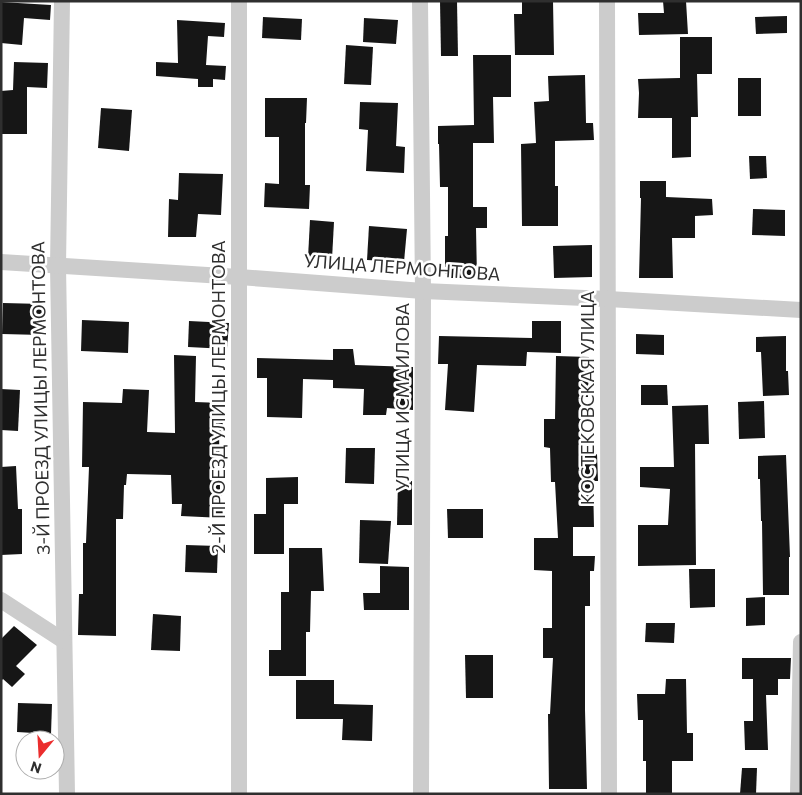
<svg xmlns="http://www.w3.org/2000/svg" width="802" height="795" font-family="Commissioner,sans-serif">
<rect width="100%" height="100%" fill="#fff"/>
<g fill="#161616">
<path d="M 440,1 L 457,1 L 458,56 L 441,56 Z"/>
<path d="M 522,1 L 553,1 L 554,55 L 515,55 L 514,14 L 522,14 Z"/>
<path d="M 663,1 L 686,1 L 688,34 L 639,35 L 638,13 L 664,13 Z"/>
<path d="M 1,2 L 51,5 L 50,20 L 24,18 L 22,45 L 1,43 Z"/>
<path d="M 787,16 L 787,33 L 756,34 L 755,17 Z"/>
<path d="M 263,17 L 302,19 L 301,40 L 262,38 Z"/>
<path d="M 364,18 L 398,20 L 396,44 L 363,42 Z"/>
<path d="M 177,20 L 225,23 L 224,37 L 208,36 L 206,65 L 226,66 L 225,80 L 213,79 L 213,87 L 198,87 L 198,79 L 156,76 L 156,62 L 178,63 Z"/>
<path d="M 680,37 L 712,37 L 712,74 L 697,74 L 698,117 L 691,117 L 691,157 L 672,158 L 672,118 L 638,118 L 639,93 L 638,79 L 680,78 Z"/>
<path d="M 346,45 L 373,47 L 371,85 L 344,84 Z"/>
<path d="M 473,55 L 511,55 L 511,97 L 493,97 L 494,143 L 473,143 L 473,207 L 487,207 L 487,228 L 476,228 L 477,278 L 445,278 L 445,236 L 448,236 L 448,187 L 440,187 L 439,144 L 438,144 L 438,126 L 474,125 Z"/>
<path d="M 14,62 L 48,63 L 47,88 L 27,87 L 27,134 L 1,134 L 1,91 L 13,90 Z"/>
<path d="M 585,75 L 586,123 L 593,123 L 594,140 L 555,141 L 555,186 L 558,186 L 558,226 L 522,226 L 521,144 L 536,143 L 534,102 L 549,101 L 548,76 Z"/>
<rect x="738" y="78" width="23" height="38"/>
<path d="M 265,98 L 307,98 L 306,123 L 305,123 L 305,185 L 310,185 L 309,209 L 264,207 L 265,183 L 279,184 L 279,137 L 265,137 Z"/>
<path d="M 360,102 L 398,103 L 396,146 L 405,147 L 404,173 L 366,171 L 368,130 L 359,129 Z"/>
<path d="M 101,108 L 132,110 L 129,151 L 98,148 Z"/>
<path d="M 749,156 L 766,156 L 767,178 L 750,179 Z"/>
<path d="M 179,173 L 223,174 L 221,215 L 198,214 L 196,237 L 168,237 L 169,199 L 178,200 Z"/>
<path d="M 640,181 L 666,181 L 666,197 L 712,199 L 713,215 L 695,216 L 695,238 L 672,238 L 673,278 L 639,278 L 641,198 L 640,198 Z"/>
<path d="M 753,209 L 785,210 L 785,236 L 752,235 Z"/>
<path d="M 310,220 L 334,222 L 332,259 L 308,258 Z"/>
<path d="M 369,226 L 407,229 L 404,262 L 367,260 Z"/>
<path d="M 592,245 L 592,277 L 554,278 L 553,246 Z"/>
<path d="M 3,303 L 43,304 L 42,335 L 2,334 Z"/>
<path d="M 82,320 L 129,322 L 128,353 L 81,351 Z"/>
<path d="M 189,321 L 229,323 L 227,349 L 188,347 Z"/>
<path d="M 532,321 L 561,321 L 561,353 L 527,352 L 526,366 L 477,365 L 474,412 L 445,410 L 448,364 L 438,364 L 439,336 L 532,338 Z"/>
<path d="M 636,334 L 664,335 L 664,355 L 636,354 Z"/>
<path d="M 786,336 L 786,371 L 788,371 L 789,395 L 763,396 L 761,352 L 756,352 L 756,337 Z"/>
<path d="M 333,349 L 353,349 L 355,365 L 413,367 L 413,410 L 387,408 L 386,415 L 363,415 L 364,389 L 333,388 L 333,380 L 303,379 L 302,418 L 267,417 L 267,378 L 257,378 L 257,358 L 333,360 Z"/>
<path d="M 174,355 L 196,356 L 195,402 L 222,403 L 223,432 L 219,432 L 220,489 L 221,489 L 223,518 L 181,516 L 182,504 L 172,504 L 171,475 L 127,474 L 126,485 L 124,485 L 123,519 L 116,519 L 116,636 L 78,635 L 79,594 L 83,594 L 83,543 L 86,543 L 89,467 L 82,467 L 83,402 L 122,403 L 123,389 L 149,390 L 147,432 L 175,433 Z"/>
<path d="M 556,356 L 589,357 L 588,397 L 582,397 L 580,454 L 597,454 L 598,481 L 593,481 L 594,527 L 573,527 L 573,556 L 595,556 L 594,571 L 590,571 L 590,606 L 585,606 L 585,710 L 587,789 L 549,789 L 548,714 L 550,714 L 553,658 L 543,658 L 543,628 L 552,628 L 552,571 L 534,570 L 534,538 L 558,538 L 555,482 L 551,482 L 550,448 L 544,447 L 544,419 L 555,419 Z"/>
<path d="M 641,385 L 667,385 L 668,405 L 641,405 Z"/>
<path d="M 1,389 L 20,390 L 18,431 L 1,430 Z"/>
<path d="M 764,401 L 765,438 L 739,439 L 738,402 Z"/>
<path d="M 708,405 L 709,444 L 695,444 L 696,565 L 638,566 L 638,525 L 668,525 L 670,489 L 640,487 L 640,467 L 674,467 L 672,406 Z"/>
<path d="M 346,448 L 375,448 L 374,484 L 345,483 Z"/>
<path d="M 786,455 L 790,557 L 789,557 L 789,595 L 763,595 L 762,521 L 761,521 L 760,479 L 758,479 L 758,456 Z"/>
<path d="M 16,466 L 18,509 L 22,509 L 22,554 L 1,555 L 1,467 Z"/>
<path d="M 298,477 L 298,504 L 284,504 L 284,554 L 254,554 L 254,514 L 266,514 L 266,478 Z"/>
<path d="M 398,481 L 412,481 L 412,525 L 397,525 Z"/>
<path d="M 447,509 L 483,509 L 483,538 L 448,538 Z"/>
<path d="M 360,520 L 391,521 L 388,564 L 359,563 Z"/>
<path d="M 186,545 L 218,546 L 217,573 L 185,572 Z"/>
<path d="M 289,548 L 322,548 L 324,591 L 311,591 L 310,632 L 306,632 L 306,676 L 269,676 L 269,650 L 281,650 L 281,592 L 289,592 Z"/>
<path d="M 380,566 L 409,567 L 409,610 L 364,610 L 363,593 L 380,593 Z"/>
<path d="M 689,569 L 715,569 L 715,607 L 690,608 Z"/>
<path d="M 765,597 L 765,625 L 746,626 L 746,598 Z"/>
<path d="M 153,614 L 181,616 L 180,651 L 151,650 Z"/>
<path d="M 646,623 L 675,623 L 674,643 L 645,642 Z"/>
<path d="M 14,626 L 37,645 L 16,666 L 25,674 L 12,687 L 3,679 L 1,681 L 1,639 Z"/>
<path d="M 465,655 L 493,655 L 493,698 L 466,698 Z"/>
<path d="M 742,658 L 791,658 L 790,679 L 778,679 L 778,695 L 766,695 L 768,750 L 745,750 L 744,721 L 753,721 L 753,679 L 742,679 Z"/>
<path d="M 666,679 L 686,679 L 687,733 L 693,733 L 693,761 L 672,761 L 672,794 L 646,794 L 646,761 L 643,761 L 643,720 L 638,720 L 637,694 L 665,694 Z"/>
<path d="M 296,680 L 334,680 L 334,704 L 373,705 L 372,741 L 342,740 L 343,719 L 296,719 Z"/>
<path d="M 18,703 L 52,704 L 51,734 L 17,732 Z"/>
<path d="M 742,768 L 757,768 L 756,794 L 740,794 Z"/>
</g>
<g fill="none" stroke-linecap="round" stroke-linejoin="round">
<g stroke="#ccc" stroke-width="16">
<path d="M 62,1 L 58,266 L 67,794"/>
<path d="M 420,1 L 423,291 L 421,794"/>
<path d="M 607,1 L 609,794"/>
<path d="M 1,262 L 239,277 L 423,291 L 608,299 L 801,310"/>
<path d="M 1,600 L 64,641"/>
<path d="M 239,794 L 239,1"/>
<path d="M 798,794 L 801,642"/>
</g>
</g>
<g text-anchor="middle" stroke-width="5" stroke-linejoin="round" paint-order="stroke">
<g font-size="18" fill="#2f2f2f" stroke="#fff">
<text transform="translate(402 268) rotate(4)" y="6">УЛИЦА ЛЕРМОНТОВА</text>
<text transform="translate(219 397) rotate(-90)" y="6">2-Й ПРОЕЗД УЛИЦЫ ЛЕРМОНТОВА</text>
<text transform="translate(403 397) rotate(-90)" y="6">УЛИЦА ИСМАИЛОВА</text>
<text transform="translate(41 398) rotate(-91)" y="6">3-Й ПРОЕЗД УЛИЦЫ ЛЕРМОНТОВА</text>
<text transform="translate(588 398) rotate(-90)" y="6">КОСТЕКОВСКАЯ УЛИЦА</text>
</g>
</g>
<rect width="802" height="795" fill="none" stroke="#2f2f2f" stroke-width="5"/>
<g transform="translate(40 755) rotate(198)"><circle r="24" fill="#ffffff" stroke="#acacac"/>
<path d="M0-4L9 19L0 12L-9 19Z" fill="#eb2d2d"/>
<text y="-8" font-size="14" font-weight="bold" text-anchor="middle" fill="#2f2f2f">N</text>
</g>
</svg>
